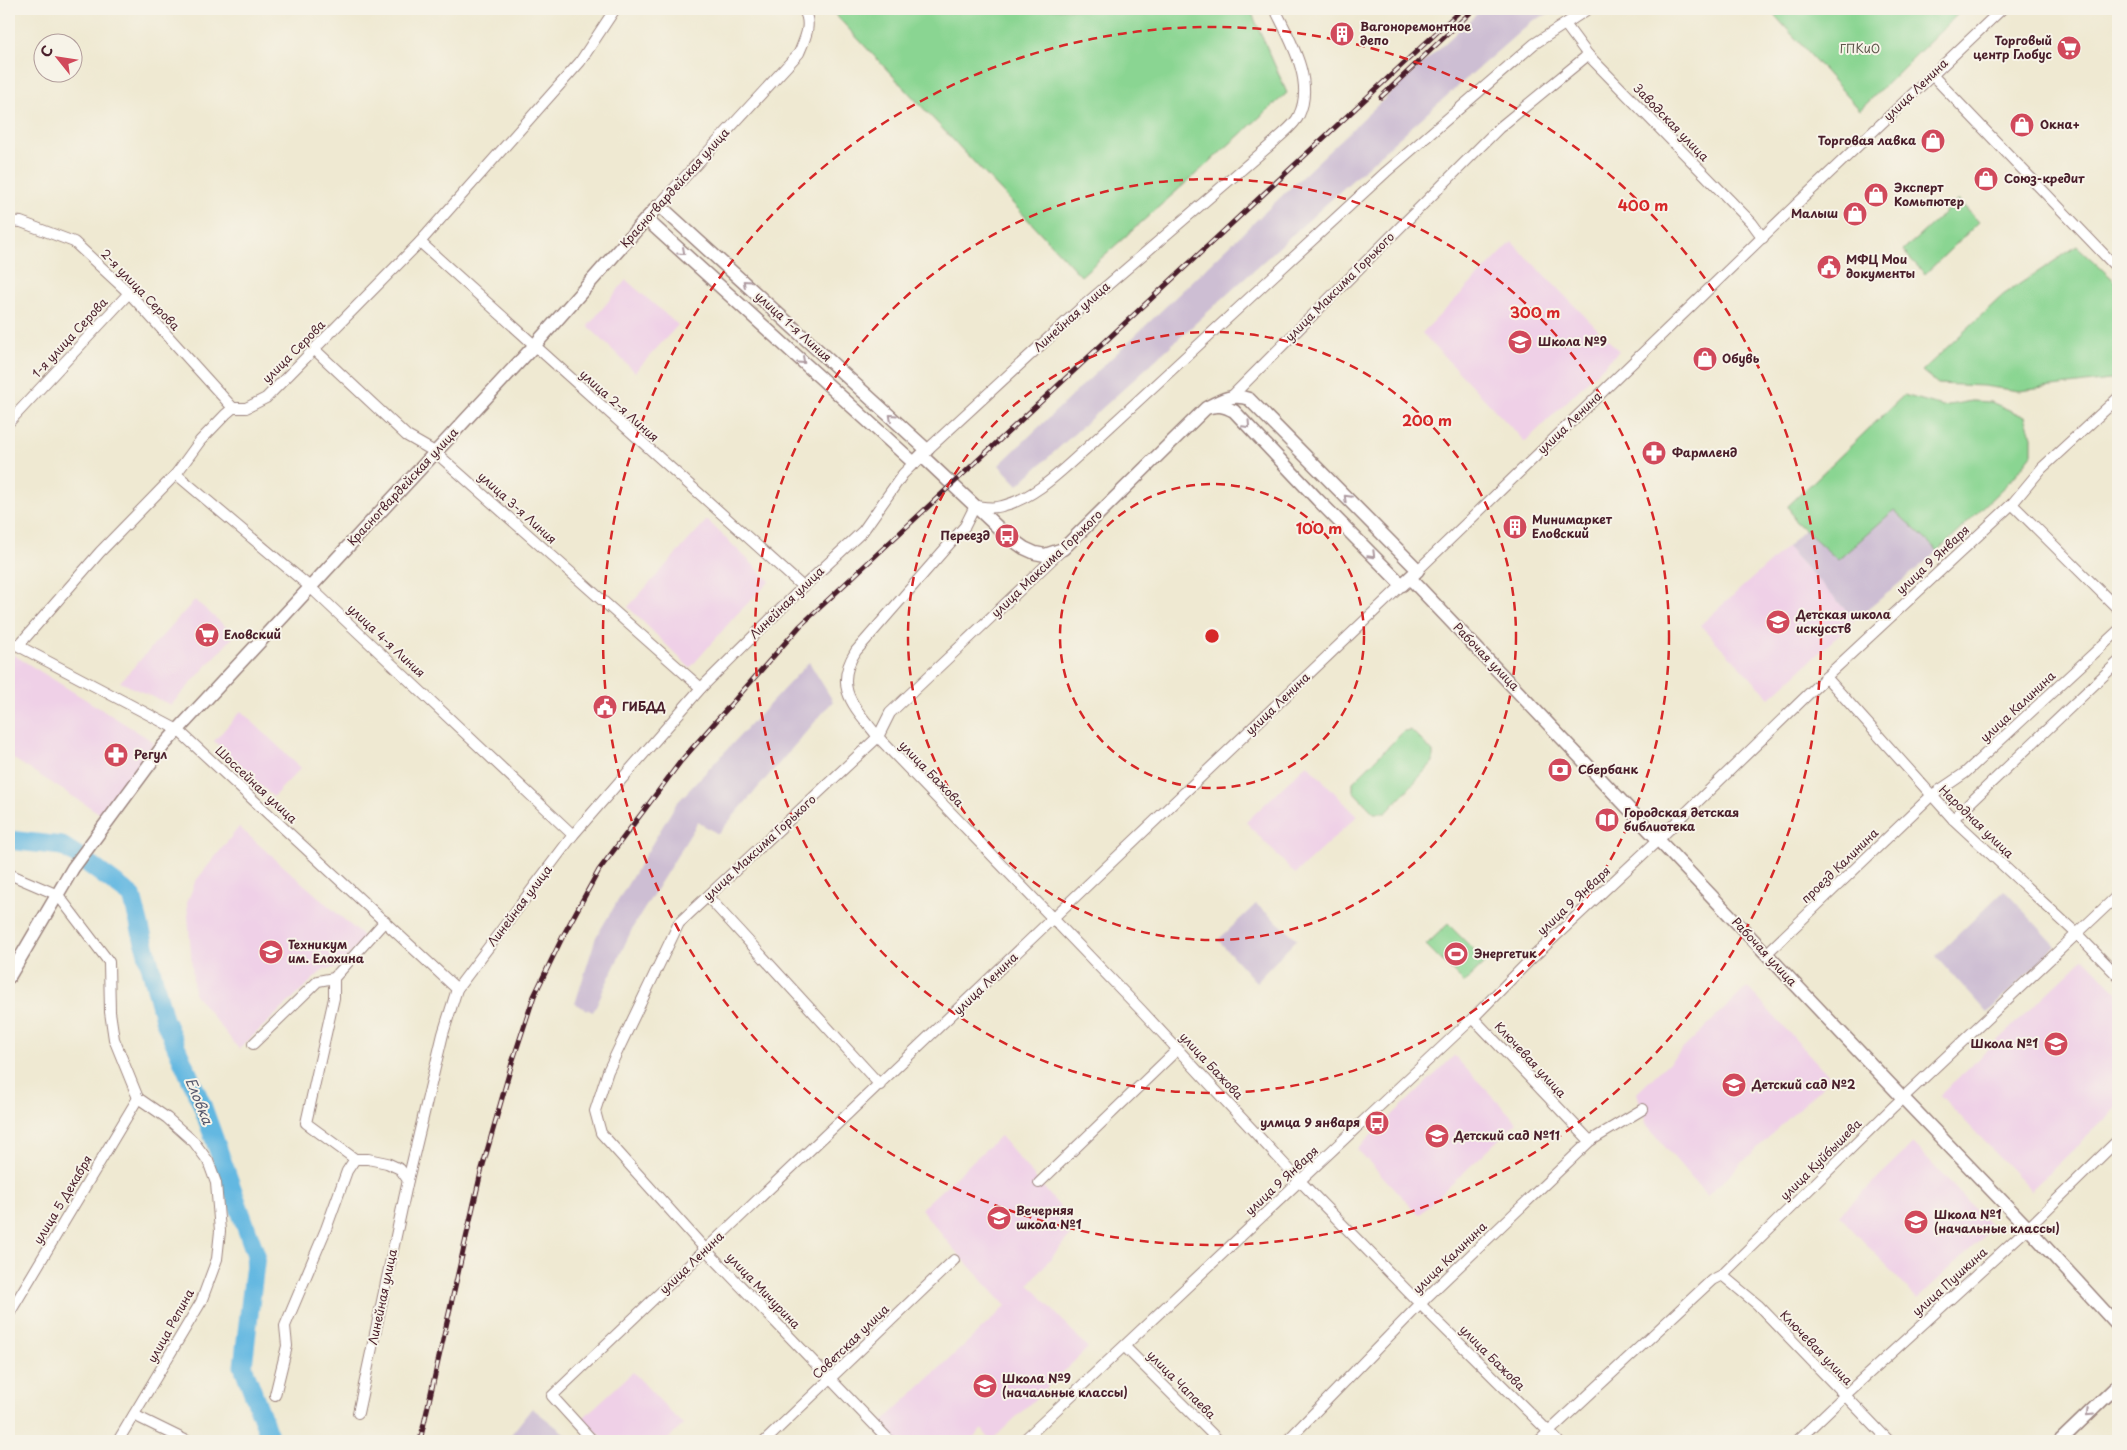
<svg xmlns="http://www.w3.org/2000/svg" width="2127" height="1450" font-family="'Playpen Sans',sans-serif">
<rect width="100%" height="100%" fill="#f7f3e8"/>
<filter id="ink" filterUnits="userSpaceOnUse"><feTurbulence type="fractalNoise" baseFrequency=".02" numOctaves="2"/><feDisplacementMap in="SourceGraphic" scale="10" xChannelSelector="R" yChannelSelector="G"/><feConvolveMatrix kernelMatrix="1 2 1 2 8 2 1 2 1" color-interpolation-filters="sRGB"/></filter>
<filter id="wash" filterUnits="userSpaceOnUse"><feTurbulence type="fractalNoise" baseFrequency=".0096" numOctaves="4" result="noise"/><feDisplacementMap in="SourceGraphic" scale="20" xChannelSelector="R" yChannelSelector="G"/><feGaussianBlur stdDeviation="1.12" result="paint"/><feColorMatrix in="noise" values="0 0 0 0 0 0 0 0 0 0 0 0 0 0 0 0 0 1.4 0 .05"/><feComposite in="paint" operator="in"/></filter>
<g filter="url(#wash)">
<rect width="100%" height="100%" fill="#efe9d2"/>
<g fill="#efd0e7">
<path d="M 1512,242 L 1619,351 L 1525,442 L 1422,333 Z"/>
<path d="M 626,280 L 678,325 L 635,372 L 588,326 Z"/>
<path d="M 707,520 L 770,581 L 736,615 L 690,668 L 628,607 Z"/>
<path d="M 1787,547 L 1855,620 L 1770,698 L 1700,625 Z"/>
<path d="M 195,600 L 235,635 L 171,705 L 120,682 Z"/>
<path d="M 9,652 L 154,742 L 107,818 L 9,756 Z"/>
<path d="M 241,711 L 301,768 L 273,797 L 214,741 Z"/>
<path d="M 1307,764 L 1357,816 L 1295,874 L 1246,822 Z"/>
<path d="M 239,827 L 364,937 L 339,968 L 324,969 L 239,1049 L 194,993 L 187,903 L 195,882 Z"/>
<path d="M 2084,958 L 2118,993 L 2118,1107 L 2031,1190 L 1940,1095 Z"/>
<path d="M 1747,987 L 1831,1078 L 1707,1196 L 1647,1126 L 1637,1093 Z"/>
<path d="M 1454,1056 L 1517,1122 L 1419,1215 L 1357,1149 Z"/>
<path d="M 1000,1136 L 1077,1227 L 1029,1284 L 1088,1348 L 991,1441 L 982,1429 L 969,1441 L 897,1441 L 880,1424 L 1006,1306 L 951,1246 L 921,1209 Z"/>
<path d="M 1913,1144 L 1993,1228 L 1917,1299 L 1839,1215 Z"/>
<path d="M 633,1372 L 683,1425 L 666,1441 L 606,1441 L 583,1418 Z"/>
</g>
<g fill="#cdbed3">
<path d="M 1482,9 L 1559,9 L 1532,21 L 1392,144 L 1018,485 L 999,465 L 1368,114 Z"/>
<path d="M 1894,510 L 1938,551 L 1855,620 L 1787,547 L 1805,529 L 1838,560 Z"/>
<path d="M 809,662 L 833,701 L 718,834 L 698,822 L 633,927 L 593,1012 L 575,1004 L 596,937 L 676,804 Z"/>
<path d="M 2004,890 L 2056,946 L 1987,1013 L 1936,956 Z"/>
<path d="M 1256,904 L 1297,939 L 1256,982 L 1218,940 Z"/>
<path d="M 532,1408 L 569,1437 L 565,1441 L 506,1441 Z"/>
</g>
<g fill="#8ad592" stroke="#6a7a5e">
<path d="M 830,9 L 1250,9 L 1287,93 L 1081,276 Z"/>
<path d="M 1769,9 L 1963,9 L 1860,110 Z"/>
<path d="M 1958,200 L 1979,222 L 1925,274 L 1903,251 Z"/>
<path d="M 2077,246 L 2118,284 L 2118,379 L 2019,391 L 1983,386 L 1938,384 L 1922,371 L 2003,295 Z"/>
<path d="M 1904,395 L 1943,406 L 1972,401 L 1991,402 L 2025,417 L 2032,437 L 2032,454 L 2015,476 L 1938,551 L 1894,510 L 1838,560 L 1795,521 L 1788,506 Z"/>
<path d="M 1411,730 L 1433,752 L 1433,762 L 1386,813 L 1374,813 L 1353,791 L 1353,782 L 1404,731 Z"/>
<path d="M 1448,924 L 1486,962 L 1464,983 L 1426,945 Z"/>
</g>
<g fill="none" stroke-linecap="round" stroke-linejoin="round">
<path stroke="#64b8e1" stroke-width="19" d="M 9,840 L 62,846 L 78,856 L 132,896 L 164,1019 L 202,1105 L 256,1255 L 243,1366 L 271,1441"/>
</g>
</g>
<g filter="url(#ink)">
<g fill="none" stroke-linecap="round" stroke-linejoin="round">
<defs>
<g id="minor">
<path d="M 1565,24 L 1588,55 L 1752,223 L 1763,238"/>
<path d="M 1932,75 L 2118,269"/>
<path d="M 659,205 L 799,53 C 805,39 813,23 803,9"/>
<path d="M 9,221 L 21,222 L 74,242 L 129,293 L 233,408"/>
<path d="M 420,242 L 803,587"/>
<path d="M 314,349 L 407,436 L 435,452 L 701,688"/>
<path d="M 1232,396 L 1499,128 L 1588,55"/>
<path d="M 9,422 L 129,293"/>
<path d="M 927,450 L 1081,308 L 1275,141 C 1283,133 1295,125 1299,115 C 1315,81 1290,40 1275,9"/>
<path d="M 176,474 L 310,587 L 573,835"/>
<path d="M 2012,504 L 2118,609"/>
<path d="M 1418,570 L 1802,199 L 2002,9"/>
<path d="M 9,641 L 178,730 L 457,989"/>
<path d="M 19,645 L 100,552 L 176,474 L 200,441 L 226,414 L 233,408 L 246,408 L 266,398 L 420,242 L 580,62 L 615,9"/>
<path d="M 1826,677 L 1953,819 L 2077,934 L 2118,976"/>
<path d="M 1953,819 L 2118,662"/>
<path d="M 9,874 L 58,895 L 109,962 L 110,1012 L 114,1039 L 138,1098"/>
<path d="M 708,897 L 880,1085"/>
<path d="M 1766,954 L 1931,796 L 1965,773 L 2118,631"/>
<path d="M 334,978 L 334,998 L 306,1123 L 355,1159 L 368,1159 L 387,1163 L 400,1169 L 408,1180"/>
<path d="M 1473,1018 L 1590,1141"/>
<path d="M 253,1044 L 318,981 L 334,978 L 385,921"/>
<path d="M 1039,1183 L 1178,1049"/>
<path d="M 1722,1275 L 1758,1305 L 1889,1441"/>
<path d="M 9,1314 L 138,1098"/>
<path d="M 1125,1347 L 1219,1441"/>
<path d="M 275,1395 L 287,1346 L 285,1326 L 326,1229 L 347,1171 L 355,1159"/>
<path d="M 358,1413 L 408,1180 L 443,1034 L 457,989 L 573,835 L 701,688 L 803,587 L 863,531 L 903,474 L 914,463"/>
<path d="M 134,1415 L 187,1441"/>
<path d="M 118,1441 L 201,1302 L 217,1259 L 220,1231 L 216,1183 L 208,1161 L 194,1142 L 167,1118 L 138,1098"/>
<path d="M 593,1441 L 552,1396 L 1402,585"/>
<path d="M 765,1441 L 954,1260"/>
<path d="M 890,1441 L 706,1250 L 601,1133 L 595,1111 L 608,1071 L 679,923 L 878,737 L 890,713 L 1061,551"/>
<path d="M 1023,1441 L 1473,1018 L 1531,959 L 1658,840 L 1826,677 L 2012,504 L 2042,468 L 2118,398"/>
<path d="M 1287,1441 L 1427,1297 L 1590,1141 L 1643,1109"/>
<path d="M 1539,1441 L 1712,1280 L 1722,1275 L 1893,1107 L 2118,895"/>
<path d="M 1558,1441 L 1421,1305 L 1300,1181 L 1141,1010 L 878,737 C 855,707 832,688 856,651 L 965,526 L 975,506 C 984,507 994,509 1002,506 C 1036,498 1063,469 1088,447 L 1386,172 L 1534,44 L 1588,9"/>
<path d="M 1797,1441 L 1844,1396 L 2028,1228 L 2118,1140"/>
</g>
<g id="major">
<path d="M 922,456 L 1007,536 L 1024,548 L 1035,553 L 1045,555 L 1063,549 L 1206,408 C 1221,400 1233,393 1249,399 L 1418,570 L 1402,585 L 1318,500 L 1234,411 C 1224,406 1218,404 1206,408"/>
<path d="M 1410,578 L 1903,1098 L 2028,1228 L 2118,1326"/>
<path d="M 9,977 L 73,868 L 163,746 L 534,346 L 646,219 L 659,205 L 927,450 L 914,463 L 646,219"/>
<path d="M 2060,1441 L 2118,1385"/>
</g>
</defs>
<use href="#minor" stroke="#9c847e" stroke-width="12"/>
<use href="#major" stroke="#9c847e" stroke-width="15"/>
<use href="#minor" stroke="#fff" stroke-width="10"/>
<use href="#major" stroke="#fff" stroke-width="12"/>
<defs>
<g id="rail">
<path d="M 1381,97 L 1474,9"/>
<path d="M 420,1441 L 481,1172 L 512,1063 L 534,996 L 564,934 L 599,870 L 681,761 L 800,626 L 1462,9"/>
</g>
</defs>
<use href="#rail" stroke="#4a1f2b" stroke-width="5"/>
<use href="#rail" stroke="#f7f3e8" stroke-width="3" stroke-dasharray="9" stroke-linecap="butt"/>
</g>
<defs><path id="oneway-chevron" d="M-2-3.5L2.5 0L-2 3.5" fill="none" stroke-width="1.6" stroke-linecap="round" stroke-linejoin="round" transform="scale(1.25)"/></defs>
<g stroke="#ae9aa0">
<use href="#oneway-chevron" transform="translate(682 252) rotate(42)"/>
<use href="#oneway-chevron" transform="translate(746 283) rotate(-138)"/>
<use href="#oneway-chevron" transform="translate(802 361) rotate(42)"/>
<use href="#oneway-chevron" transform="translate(892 417) rotate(-138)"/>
<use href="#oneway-chevron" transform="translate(1247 425) rotate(47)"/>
<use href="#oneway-chevron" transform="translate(1347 498) rotate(-135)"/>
<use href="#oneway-chevron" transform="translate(1372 555) rotate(45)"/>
<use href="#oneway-chevron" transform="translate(2089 1413) rotate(136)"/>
</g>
</g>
<g fill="none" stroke="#d62828" stroke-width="2.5" stroke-dasharray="9 6">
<circle cx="1212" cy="636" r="152"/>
<circle cx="1212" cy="636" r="304"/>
<circle cx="1212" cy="636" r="457"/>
<circle cx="1212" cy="636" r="609"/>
</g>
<defs>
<symbol id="building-disc" viewBox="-11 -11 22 22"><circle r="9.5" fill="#d1495b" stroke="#f7f3e8"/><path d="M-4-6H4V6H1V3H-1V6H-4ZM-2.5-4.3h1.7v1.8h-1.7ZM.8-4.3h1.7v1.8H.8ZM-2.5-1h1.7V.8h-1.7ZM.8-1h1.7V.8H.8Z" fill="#fff"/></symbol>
<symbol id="supermarket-disc" viewBox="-11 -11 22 22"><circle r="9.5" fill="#d1495b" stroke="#f7f3e8"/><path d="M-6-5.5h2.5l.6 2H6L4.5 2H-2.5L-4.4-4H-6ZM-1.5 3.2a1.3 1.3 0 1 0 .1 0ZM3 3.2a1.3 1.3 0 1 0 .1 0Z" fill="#fff"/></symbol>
<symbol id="shop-disc" viewBox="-11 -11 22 22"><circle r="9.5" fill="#d1495b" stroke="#f7f3e8"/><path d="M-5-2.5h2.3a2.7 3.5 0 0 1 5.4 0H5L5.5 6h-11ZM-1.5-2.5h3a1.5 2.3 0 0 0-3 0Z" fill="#fff"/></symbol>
<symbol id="civic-disc" viewBox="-11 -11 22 22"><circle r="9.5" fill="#d1495b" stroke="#f7f3e8"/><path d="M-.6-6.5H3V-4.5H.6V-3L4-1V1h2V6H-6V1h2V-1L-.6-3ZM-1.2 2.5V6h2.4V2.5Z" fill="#fff"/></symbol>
<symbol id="school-disc" viewBox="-11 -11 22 22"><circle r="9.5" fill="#d1495b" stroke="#f7f3e8"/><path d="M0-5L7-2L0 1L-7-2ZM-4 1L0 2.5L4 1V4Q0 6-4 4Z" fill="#fff"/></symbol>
<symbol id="pharmacy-disc" viewBox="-11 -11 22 22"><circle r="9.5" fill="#d1495b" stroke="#f7f3e8"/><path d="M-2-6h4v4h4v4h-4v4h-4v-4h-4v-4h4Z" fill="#fff"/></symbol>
<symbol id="bus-disc" viewBox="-11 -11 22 22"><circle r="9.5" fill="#d1495b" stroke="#f7f3e8"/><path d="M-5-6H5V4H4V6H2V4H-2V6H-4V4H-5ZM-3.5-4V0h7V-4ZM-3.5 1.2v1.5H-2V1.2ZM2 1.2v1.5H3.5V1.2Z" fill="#fff"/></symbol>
<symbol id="bank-disc" viewBox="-11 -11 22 22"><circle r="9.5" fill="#d1495b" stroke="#f7f3e8"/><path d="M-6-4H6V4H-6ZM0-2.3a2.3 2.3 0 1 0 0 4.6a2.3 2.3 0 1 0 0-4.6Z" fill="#fff"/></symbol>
<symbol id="library-disc" viewBox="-11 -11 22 22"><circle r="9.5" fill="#d1495b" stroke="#f7f3e8"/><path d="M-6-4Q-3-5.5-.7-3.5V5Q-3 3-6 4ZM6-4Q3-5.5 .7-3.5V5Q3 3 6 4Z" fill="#fff"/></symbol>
<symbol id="university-disc" viewBox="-11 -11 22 22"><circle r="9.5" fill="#d1495b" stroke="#f7f3e8"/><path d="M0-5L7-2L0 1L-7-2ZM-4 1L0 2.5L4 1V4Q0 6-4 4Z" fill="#fff"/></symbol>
<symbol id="stadium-disc" viewBox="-11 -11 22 22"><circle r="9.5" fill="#d1495b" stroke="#f7f3e8"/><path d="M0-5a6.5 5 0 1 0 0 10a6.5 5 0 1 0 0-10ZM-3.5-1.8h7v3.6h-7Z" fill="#fff"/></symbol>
</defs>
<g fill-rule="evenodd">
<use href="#building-disc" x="1328" y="20" width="28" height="28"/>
<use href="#supermarket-disc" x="2055" y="34" width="28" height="28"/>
<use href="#shop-disc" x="2008" y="111" width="28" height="28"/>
<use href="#shop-disc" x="1919" y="127" width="28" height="28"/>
<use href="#shop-disc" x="1972" y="165" width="28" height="28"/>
<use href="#shop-disc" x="1862" y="181" width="28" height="28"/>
<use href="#shop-disc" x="1841" y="200" width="28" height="28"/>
<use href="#civic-disc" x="1815" y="253" width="28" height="28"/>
<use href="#school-disc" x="1506" y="328" width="28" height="28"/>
<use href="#shop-disc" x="1691" y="345" width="28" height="28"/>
<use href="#pharmacy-disc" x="1640" y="439" width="28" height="28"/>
<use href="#building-disc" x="1501" y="513" width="28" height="28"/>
<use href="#bus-disc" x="993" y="522" width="28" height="28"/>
<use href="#school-disc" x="1764" y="608" width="28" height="28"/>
<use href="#supermarket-disc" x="193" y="621" width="28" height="28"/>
<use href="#civic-disc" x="591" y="693" width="28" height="28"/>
<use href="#pharmacy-disc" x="102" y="741" width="28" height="28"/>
<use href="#bank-disc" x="1546" y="756" width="28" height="28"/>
<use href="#library-disc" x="1593" y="806" width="28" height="28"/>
<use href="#university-disc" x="257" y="938" width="28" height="28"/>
<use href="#stadium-disc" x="1442" y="940" width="28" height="28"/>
<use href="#school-disc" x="2042" y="1030" width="28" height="28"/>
<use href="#school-disc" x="1720" y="1071" width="28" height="28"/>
<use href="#bus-disc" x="1363" y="1109" width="28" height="28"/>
<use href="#school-disc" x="1423" y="1122" width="28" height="28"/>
<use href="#school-disc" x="985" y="1204" width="28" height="28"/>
<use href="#school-disc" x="1902" y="1208" width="28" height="28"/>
<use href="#school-disc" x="971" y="1372" width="28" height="28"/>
</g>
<g text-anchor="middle" stroke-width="4" stroke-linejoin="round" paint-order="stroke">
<g font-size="12" font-weight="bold" fill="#4a1f2b" stroke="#f7f3e8" text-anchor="start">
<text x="1360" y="31">Вагоноремонтное<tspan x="1360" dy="14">депо</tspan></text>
<text x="2052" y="45" text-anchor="end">Торговый<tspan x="2052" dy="14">центр Глобус</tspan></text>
<text x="2040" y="129">Окна+</text>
<text x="1916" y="145" text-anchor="end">Торговая лавка</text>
<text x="2004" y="183">Союз-кредит</text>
<text x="1894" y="192">Эксперт<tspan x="1894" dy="14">Комьпютер</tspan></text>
<text x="1838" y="218" text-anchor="end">Малыш</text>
<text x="1846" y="264">МФЦ Мои<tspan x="1846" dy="14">документы</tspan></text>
<text x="1538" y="346">Школа №9</text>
<text x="1722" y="363">Обувь</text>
<text x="1672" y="457">Фармленд</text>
<text x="1532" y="524">Минимаркет<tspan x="1532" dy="14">Еловский</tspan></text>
<text x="990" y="540" text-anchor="end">Переезд</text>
<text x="1796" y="619">Детская школа<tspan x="1796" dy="14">искусств</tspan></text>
<text x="224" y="639">Еловский</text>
<text x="622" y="711">ГИБДД</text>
<text x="134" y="759">Регул</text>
<text x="1578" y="774">Сбербанк</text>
<text x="1624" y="817">Городская детская<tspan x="1624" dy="14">библиотека</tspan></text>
<text x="288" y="949">Техникум<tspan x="288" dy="14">им. Елохина</tspan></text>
<text x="1474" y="958">Энергетик</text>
<text x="2038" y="1048" text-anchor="end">Школа №1</text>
<text x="1752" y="1089">Детский сад №2</text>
<text x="1360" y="1127" text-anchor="end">улмца 9 января</text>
<text x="1454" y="1140">Детский сад №11</text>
<text x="1016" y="1215">Вечерняя<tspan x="1016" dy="14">школа №1</tspan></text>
<text x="1934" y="1219">Школа №1<tspan x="1934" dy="14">(начальные классы)</tspan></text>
<text x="1002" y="1383">Школа №9<tspan x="1002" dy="14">(начальные классы)</tspan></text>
</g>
<g font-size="12" fill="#5d564a" stroke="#f7f3e8">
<text x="1860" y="53">ГПКиО</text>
</g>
<g font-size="12" fill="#4a1f2b" stroke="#f7f3e8">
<text transform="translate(1916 90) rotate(-44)" y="4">улица Ленина</text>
<text transform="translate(1671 123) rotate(46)" y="4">Заводская улица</text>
<text transform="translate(675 188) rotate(-48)" y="4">Красногвардейская улица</text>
<text transform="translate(1340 287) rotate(-45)" y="4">улица Максима Горького</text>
<text transform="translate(140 290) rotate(46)" y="4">2-я улица Серова</text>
<text transform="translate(1072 317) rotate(-42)" y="4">Линейная улица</text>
<text transform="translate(793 327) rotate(42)" y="4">улица 1-я Линия</text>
<text transform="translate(70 338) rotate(-47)" y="4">1-я улица Серова</text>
<text transform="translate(294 352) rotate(-45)" y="4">улица Серова</text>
<text transform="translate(619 406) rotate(42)" y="4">улица 2-я Линия</text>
<text transform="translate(1570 423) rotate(-44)" y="4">улица Ленина</text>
<text transform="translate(403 487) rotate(-47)" y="4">Красногвардейская улица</text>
<text transform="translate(517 508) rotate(42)" y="4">улица 3-я Линия</text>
<text transform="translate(1933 560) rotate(-43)" y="4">улица 9 Января</text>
<text transform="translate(1047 564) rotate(-44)" y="4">улица Максима Горького</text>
<text transform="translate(787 603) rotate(-44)" y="4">Линейная улица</text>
<text transform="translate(386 641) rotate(43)" y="4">улица 4-я Линия</text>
<text transform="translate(1486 657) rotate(46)" y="4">Рабочая улица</text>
<text transform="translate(1278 704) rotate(-44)" y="4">улица Ленина</text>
<text transform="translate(2018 707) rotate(-43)" y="4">улица Калинина</text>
<text transform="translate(931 774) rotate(46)" y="4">улица Бажова</text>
<text transform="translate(256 785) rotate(43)" y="4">Шоссейная улица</text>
<text transform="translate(1976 822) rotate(44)" y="4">Народная улица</text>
<text transform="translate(760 848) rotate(-43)" y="4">улица Максима Горького</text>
<text transform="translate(1840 866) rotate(-44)" y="4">проезд Калинина</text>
<text transform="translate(1574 901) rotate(-43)" y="4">улица 9 Января</text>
<text transform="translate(520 906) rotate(-53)" y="4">Линейная улица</text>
<text transform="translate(1764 952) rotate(47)" y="4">Рабочая улица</text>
<text transform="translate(986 984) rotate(-44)" y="4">улица Ленина</text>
<text transform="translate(1530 1060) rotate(47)" y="4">Ключевая улица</text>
<text transform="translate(1211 1066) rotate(47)" y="4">улица Бажова</text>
<text transform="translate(1821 1160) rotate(-45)" y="4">улица Куйбышева</text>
<text transform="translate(1282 1181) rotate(-43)" y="4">улица 9 Января</text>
<text transform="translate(63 1200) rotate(-59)" y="4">улица 5 Декабря</text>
<text transform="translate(1450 1258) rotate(-44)" y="4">улица Калинина</text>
<text transform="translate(692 1263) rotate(-44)" y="4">улица Ленина</text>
<text transform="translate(1950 1282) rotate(-42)" y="4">улица Пушкина</text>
<text transform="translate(763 1291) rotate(46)" y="4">улица Мичурина</text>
<text transform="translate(383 1297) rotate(-78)" y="4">Линейная улица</text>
<text transform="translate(171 1326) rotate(-61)" y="4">улица Репина</text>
<text transform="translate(851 1342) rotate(-44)" y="4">Советская улица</text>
<text transform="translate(1816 1348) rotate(46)" y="4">Ключевая улица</text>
<text transform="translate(1492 1358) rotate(45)" y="4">улица Бажова</text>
<text transform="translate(1181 1385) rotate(45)" y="4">улица Чапаева</text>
</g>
<g font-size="14" font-style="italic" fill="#53556b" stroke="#f7f3e8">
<text transform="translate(199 1101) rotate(68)" y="5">Еловка</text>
</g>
</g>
<circle cx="1212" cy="636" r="8" fill="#d62828" stroke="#f7f3e8" stroke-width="2.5"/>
<g font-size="15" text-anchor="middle" font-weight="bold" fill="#d62828" stroke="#f7f3e8" stroke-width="4" stroke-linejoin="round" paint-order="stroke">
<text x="1643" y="211">400 m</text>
<text x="1535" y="318">300 m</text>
<text x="1427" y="426">200 m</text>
<text x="1319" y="534">100 m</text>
</g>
<rect width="2127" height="1450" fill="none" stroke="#f7f3e8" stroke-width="30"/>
<g transform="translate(58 58) rotate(300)"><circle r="24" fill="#f7f3e8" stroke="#b29e9c"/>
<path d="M0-4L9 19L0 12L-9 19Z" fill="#d1495b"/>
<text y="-8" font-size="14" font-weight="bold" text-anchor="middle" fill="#4a1f2b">С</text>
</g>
</svg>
